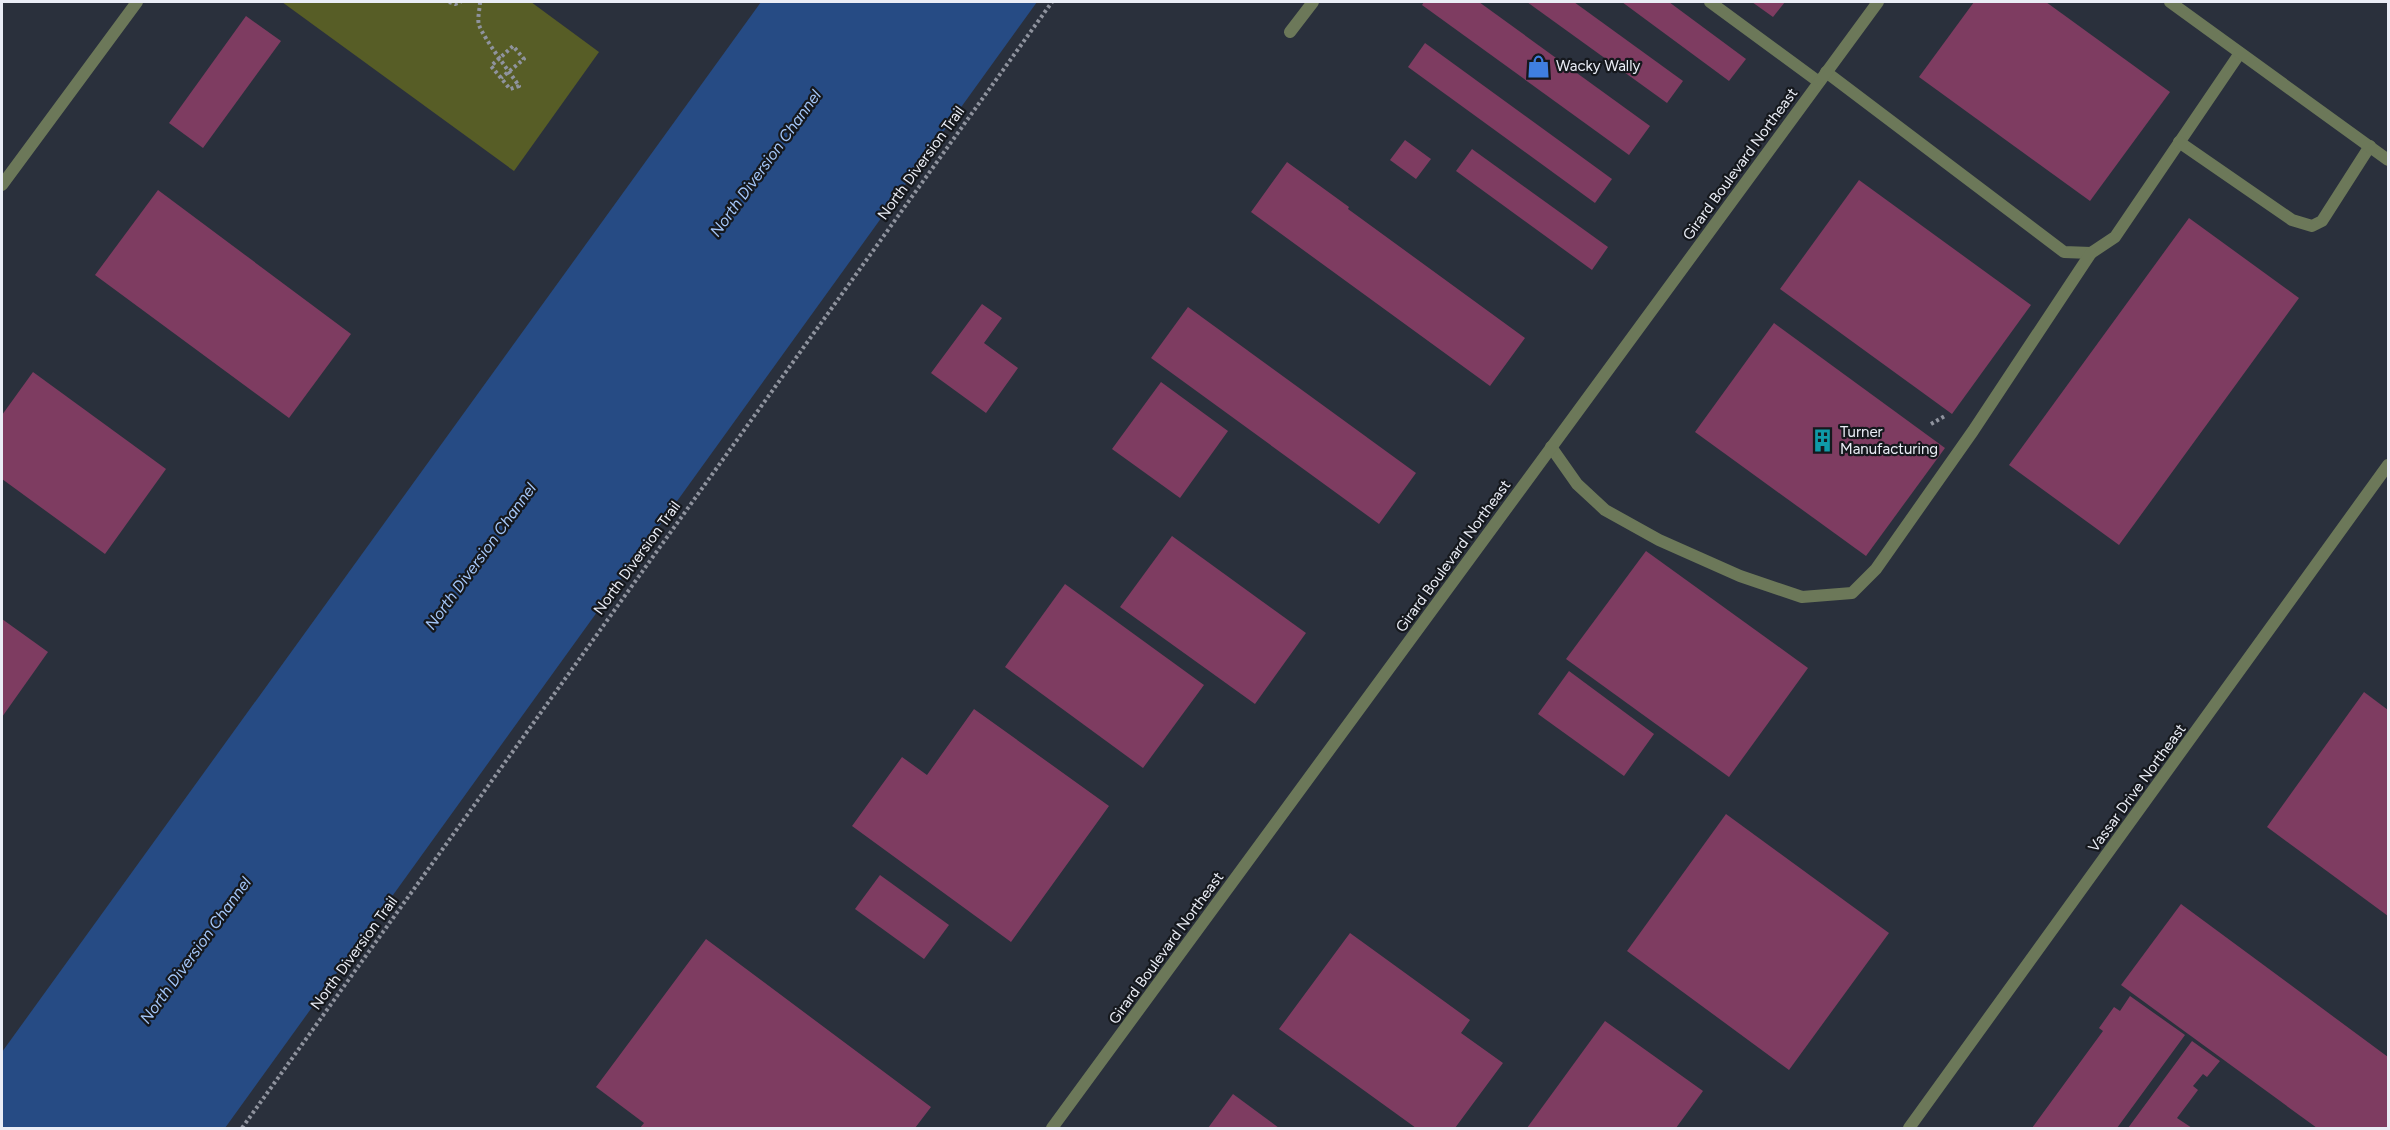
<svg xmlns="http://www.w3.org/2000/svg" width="2390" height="1130" font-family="Figtree,sans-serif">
<rect width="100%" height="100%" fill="#2a303c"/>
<path fill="#575d26" d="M 282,2 L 531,2 L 599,52 L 514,171 Z"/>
<path fill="#264b84" d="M 761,2 L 1037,2 L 225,1128 L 2,1128 L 2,1052 Z"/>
<g fill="#7e3c61">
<path d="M 1424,2 L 1479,2 L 1650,126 L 1629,155 L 1422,5 Z"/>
<path d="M 1527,2 L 1574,2 L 1683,81 L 1667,103 Z"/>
<path d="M 1622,2 L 1669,2 L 1746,59 L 1729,81 Z"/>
<path d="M 1752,2 L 1785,2 L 1773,17 Z"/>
<path d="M 1974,2 L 2046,2 L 2170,92 L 2090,201 L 1919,77 Z"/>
<path d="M 246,16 L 281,41 L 203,148 L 169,123 Z"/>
<path d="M 1425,43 L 1612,179 L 1595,203 L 1408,67 Z"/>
<path d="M 1405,140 L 1431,159 L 1416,179 L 1390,160 Z"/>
<path d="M 1472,149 L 1608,247 L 1592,270 L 1456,171 Z"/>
<path d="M 1287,162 L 1349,207 L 1348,209 L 1525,338 L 1490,386 L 1251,212 Z"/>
<path d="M 1859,180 L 2031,305 L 1952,414 L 1780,289 Z"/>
<path d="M 158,190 L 351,334 L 289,418 L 95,275 Z"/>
<path d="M 2189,218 L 2299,298 L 2119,545 L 2009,465 Z"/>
<path d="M 982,304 L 1002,318 L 984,343 L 1018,368 L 986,413 L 931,373 Z"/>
<path d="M 1188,307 L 1416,473 L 1379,524 L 1151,358 Z"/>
<path d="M 1774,323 L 1945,448 L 1866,556 L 1695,432 Z"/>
<path d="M 33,372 L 166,469 L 105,554 L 2,479 L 2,415 Z"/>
<path d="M 1161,382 L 1228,431 L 1180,498 L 1112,449 Z"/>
<path d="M 1172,536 L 1306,633 L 1255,704 L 1120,607 Z"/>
<path d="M 1646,551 L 1808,668 L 1729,777 L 1566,659 Z"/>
<path d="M 1065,584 L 1204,685 L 1143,768 L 1005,667 Z"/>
<path d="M 2,619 L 48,652 L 2,717 Z"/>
<path d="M 1569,671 L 1654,734 L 1624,776 L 1538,714 Z"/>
<path d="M 2364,692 L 2388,710 L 2388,916 L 2267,827 Z"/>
<path d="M 974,709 L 1109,806 L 1011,942 L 852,826 L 902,757 L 927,775 Z"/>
<path d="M 1726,814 L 1889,933 L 1789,1070 L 1627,951 Z"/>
<path d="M 880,875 L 949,925 L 924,959 L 855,909 Z"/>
<path d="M 2181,904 L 2388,1057 L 2388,1128 L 2317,1128 L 2121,985 Z"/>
<path d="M 1350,933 L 1470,1020 L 1461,1033 L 1503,1063 L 1455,1128 L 1416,1128 L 1279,1029 Z"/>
<path d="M 706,939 L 931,1107 L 915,1128 L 640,1128 L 644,1123 L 596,1087 Z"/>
<path d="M 2130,996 L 2185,1035 L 2117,1128 L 2032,1128 L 2103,1031 L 2099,1028 L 2114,1007 L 2120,1011 Z"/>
<path d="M 1605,1021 L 1703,1091 L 1676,1128 L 1527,1128 Z"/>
<path d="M 2192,1041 L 2220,1061 L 2207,1077 L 2203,1074 L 2193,1086 L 2198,1090 L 2177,1118 L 2192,1128 L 2128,1128 Z"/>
<path d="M 1233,1094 L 1279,1128 L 1208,1128 Z"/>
</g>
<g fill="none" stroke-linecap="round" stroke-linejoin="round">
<g stroke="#8f939e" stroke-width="4" stroke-dasharray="3 3" stroke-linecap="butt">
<path d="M 449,2 L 455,4 L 461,2"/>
<path d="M 480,2 C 480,8 477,19 479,25 C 484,39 509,71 519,86 L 510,89 L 491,66 L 513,46 L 524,59 L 501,78"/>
<path d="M 1931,424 L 1945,416"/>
<path d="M 242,1128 L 1052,2"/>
</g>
<g stroke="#6c7859" stroke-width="12">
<path d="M 1710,2 L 1819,82"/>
<path d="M 1290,32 L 1313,2"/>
<path d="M 1826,72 L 2064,252 L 2091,253 L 2115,237 L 2240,53"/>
<path d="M 2179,142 L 2292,220 L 2312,226 L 2322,221 L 2370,146"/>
<path d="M 1551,447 L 1577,484 L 1605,510 L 1659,540 L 1740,576 L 1802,597 L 1852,593 L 1876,569 L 1973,431 L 2091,253"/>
</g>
<g stroke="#6c7859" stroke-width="12">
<path d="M 2170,2 L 2388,160"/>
<path d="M 2,185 L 137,2"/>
<path d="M 1052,1128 L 1878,2"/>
</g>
<path stroke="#6c7859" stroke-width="12" d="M 1909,1128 L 2388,465"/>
</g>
<defs>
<symbol id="shop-bare" viewBox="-9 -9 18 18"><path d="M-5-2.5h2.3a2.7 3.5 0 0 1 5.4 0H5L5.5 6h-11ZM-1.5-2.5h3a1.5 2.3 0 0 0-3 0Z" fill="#3f7fe0" stroke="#15181d" stroke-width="2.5" paint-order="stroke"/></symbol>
<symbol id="building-bare" viewBox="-9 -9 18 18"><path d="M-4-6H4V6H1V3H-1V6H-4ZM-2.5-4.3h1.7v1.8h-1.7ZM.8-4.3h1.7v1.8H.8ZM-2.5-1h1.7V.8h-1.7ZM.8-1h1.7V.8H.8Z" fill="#0f9aa8" stroke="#15181d" stroke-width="2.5" paint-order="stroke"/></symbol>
</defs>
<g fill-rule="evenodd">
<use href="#shop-bare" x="1522" y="50" width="33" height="33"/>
<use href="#building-bare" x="1806" y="424" width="33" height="33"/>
</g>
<g text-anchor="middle" stroke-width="4.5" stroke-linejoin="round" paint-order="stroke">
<g font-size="15" fill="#eaedf6" stroke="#15181d" text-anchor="start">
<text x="1556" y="71">Wacky Wally</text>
<text x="1840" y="437">Turner<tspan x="1840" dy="17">Manufacturing</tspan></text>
</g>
<g font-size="15" fill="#eaedf6" stroke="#15181d">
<text transform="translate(921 163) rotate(-54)" y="5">North Diversion Trail</text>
<text transform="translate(1740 164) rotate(-54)" y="5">Girard Boulevard Northeast</text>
<text transform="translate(1453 556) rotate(-54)" y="5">Girard Boulevard Northeast</text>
<text transform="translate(637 558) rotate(-54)" y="5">North Diversion Trail</text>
<text transform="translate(2137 788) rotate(-54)" y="5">Vassar Drive Northeast</text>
<text transform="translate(1166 948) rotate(-54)" y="5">Girard Boulevard Northeast</text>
<text transform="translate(354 953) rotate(-54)" y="5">North Diversion Trail</text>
</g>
<g font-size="16" font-style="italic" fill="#a5c7f9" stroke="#15181d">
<text transform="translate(765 163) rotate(-54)" y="6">North Diversion Channel</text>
<text transform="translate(480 556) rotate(-54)" y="6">North Diversion Channel</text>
<text transform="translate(195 950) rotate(-54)" y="6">North Diversion Channel</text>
</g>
</g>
<rect width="2390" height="1130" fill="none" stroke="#eaedf6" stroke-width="6"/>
</svg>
